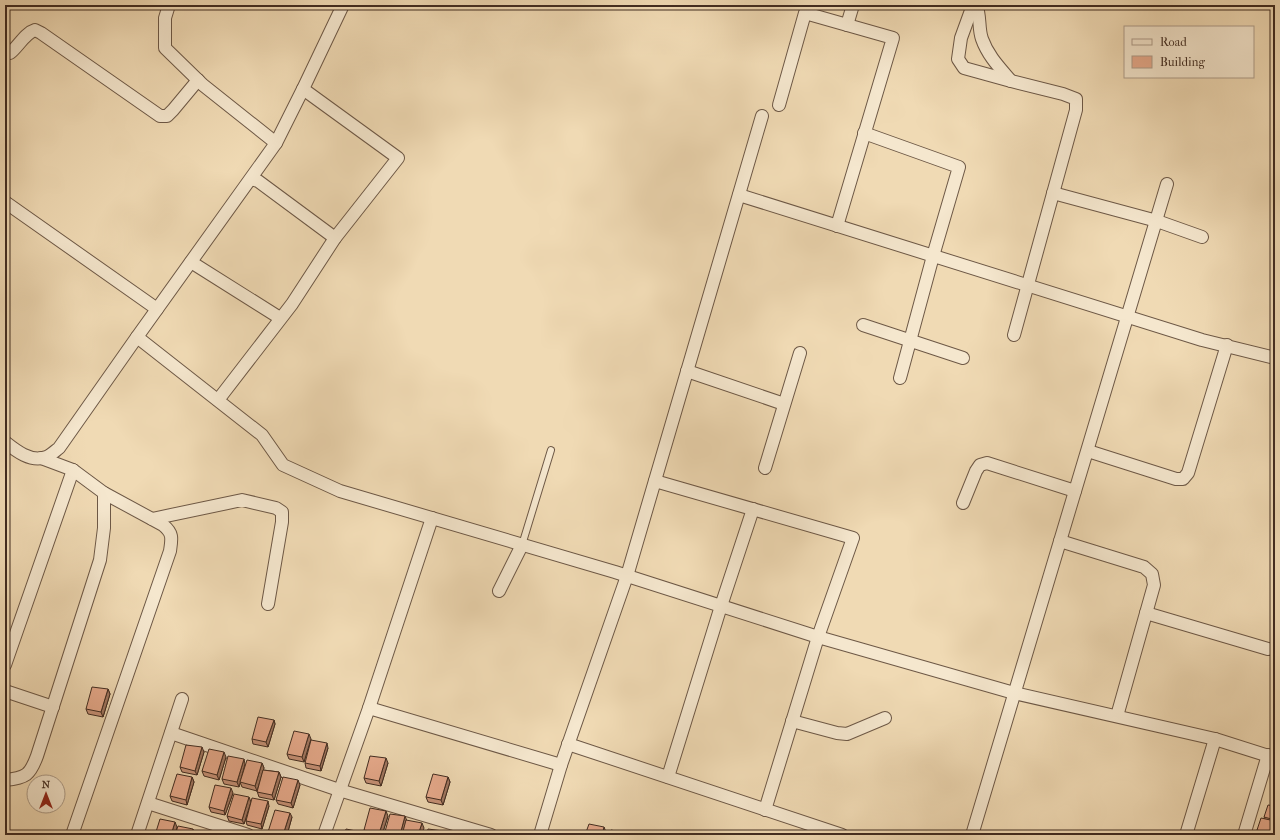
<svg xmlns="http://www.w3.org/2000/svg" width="1280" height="840" font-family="'IM FELL French Canon',serif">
<rect width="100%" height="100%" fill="#f0dab4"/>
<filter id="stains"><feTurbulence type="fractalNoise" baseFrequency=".005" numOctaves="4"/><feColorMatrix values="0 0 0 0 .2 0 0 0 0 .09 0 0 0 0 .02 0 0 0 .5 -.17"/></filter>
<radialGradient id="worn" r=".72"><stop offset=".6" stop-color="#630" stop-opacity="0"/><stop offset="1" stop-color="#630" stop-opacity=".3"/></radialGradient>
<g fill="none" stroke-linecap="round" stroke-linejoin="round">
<defs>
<path id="service" d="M 522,545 L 551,450"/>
<g id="minor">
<path d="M 973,5 L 961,38 L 958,59 L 964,68 L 1011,81 L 1063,94 L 1076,99 L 1076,110 L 1014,335"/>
<path d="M 976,5 C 981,16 978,28 982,39 C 988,56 1000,68 1011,81"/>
<path d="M 847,25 L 853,5"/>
<path d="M 5,53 L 10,53 C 18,47 25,33 35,30 L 41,33 L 160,116 L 167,116 L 173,110 L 198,80"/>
<path d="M 779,105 L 805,13 L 893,38 L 837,226"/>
<path d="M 864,133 L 959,167 L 933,256 L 900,378"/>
<path d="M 276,143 L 303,89"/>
<path d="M 251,179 L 258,181 L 335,238"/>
<path d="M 1053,193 L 1157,221 L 1202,237"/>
<path d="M 739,195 L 1202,340 L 1275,358"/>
<path d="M 5,202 L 157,309"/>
<path d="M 191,262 L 280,318"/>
<path d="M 863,325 L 963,358"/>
<path d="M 137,337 L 262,435 L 283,465 L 340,491 L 615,572 L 818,637 L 1014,693 L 1215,739 L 1275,758"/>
<path d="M 687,371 L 784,404"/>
<path d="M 218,400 L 292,304 L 335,238 L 398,158 L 303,89 L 343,5"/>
<path d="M 5,442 C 15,450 31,463 46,457 C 50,456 55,451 59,448 L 137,337 L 276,143 L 203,85 L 165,48 L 165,18 L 169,5"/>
<path d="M 1088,451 L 1176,479 L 1183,479 L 1188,473 L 1227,345"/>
<path d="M 41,458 L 73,470 L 104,493 L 163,525 C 173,533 172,538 170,551 L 72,835"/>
<path d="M 765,468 L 800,353"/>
<path d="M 655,481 L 853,538 L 818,637 L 765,810"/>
<path d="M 963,503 L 976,471 L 980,465 L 987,463 L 1075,491"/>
<path d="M 152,519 L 242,500 L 276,508 L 282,512 L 282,522 L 268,604"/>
<path d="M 1060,541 L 1144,567 L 1152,574 L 1154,585 L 1117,716"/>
<path d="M 499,591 L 522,545"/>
<path d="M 1146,613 L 1268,649"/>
<path d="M 5,665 L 73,470"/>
<path d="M 5,691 L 53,707"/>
<path d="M 369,708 L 432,518"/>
<path d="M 792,721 L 837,733 L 847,734 L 885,718"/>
<path d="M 171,733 L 339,790 L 491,835"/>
<path d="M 568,744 L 842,835"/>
<path d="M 668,777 L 721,606 L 753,509"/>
<path d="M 5,780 C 26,778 30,775 37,756 L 100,560 L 104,528 L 104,493"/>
<path d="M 148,803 L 248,835"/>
<path d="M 137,835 L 182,699"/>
<path d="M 324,835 L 369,708 L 561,765"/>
<path d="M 540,835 L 561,765 L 627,576 L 762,116"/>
<path d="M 972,835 L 1167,184"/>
<path d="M 1186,835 L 1215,739"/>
<path d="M 1244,835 L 1268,755"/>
</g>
</defs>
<use href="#service" stroke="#6d5846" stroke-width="8"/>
<use href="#minor" stroke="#6d5846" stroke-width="14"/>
<use href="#service" stroke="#f5e7ce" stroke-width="6"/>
<use href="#minor" stroke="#f5e7ce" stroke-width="12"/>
</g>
<g fill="#c89379" stroke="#412c21">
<path d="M 108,689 L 110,694 L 103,717 L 88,714 L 86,709 Z"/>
<path d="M 274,720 L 275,724 L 268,747 L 253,744 L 252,739 Z"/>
<path d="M 311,739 L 304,762 L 289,759 L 287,754 Z"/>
<path d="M 328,748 L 321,771 L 306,768 L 305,763 Z"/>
<path d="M 204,752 L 197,775 L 182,772 L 180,767 Z"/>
<path d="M 226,757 L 219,780 L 204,776 L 202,771 Z"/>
<path d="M 262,763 L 264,768 L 263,770 L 279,772 L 281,777 L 274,800 L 259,797 L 257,791 L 242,787 L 240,782 Z"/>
<path d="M 388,763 L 381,786 L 366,783 L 364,778 Z"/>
<path d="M 245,764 L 239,787 L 224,784 L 222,779 Z"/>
<path d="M 192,777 L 194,782 L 187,805 L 172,801 L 170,796 Z"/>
<path d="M 448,777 L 450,782 L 443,805 L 428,802 L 426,797 Z"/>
<path d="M 300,785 L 293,808 L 278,804 L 276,800 Z"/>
<path d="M 233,793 L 225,815 L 211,812 L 209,807 Z"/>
<path d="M 251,802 L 244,824 L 229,821 L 227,816 Z"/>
<path d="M 269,806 L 262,829 L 247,825 L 246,821 Z"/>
<path d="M 1275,806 L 1275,835 L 1258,835 L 1257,830 L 1265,819 L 1264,817 Z"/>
<path d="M 388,816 L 382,835 L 366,835 L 364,830 Z"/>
<path d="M 292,817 L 287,835 L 269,835 L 268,832 Z"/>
</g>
<g fill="#a27863" stroke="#412c21">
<path d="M 108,689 L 110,694 L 103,717 L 101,712 Z"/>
<path d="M 274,720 L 275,724 L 268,747 L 266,742 Z"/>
<path d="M 309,734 L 311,739 L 304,762 L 302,757 Z"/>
<path d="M 327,743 L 328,748 L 321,771 L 320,766 Z"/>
<path d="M 202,747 L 204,752 L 197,775 L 195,771 Z"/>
<path d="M 224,752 L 226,757 L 219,780 L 217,775 Z"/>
<path d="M 386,758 L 388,763 L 381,786 L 379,781 Z"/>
<path d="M 244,759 L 245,764 L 239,787 L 237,782 Z"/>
<path d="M 262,763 L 264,768 L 257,791 L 255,786 Z"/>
<path d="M 279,772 L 281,777 L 274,800 L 272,795 Z"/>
<path d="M 192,777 L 194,782 L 187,805 L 186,800 Z"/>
<path d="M 448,777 L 450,782 L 443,805 L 441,800 Z"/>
<path d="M 298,780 L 300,785 L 293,808 L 291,803 Z"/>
<path d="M 231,788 L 233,793 L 225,815 L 224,811 Z"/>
<path d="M 249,797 L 251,802 L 244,824 L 242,820 Z"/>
<path d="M 268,801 L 269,806 L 262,829 L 261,824 Z"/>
<path d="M 386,811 L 388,816 L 382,835 L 379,835 L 379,834 Z"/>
<path d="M 290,813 L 292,817 L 287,835 L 283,835 Z"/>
<path d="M 405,816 L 407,821 L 403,835 L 400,835 Z"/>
<path d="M 175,822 L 177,827 L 175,835 L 171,835 Z"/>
<path d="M 422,823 L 424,828 L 422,835 L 418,835 Z"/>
<path d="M 604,827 L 606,832 L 605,835 L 602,835 Z"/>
<path d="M 193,829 L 195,834 L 194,835 L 191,835 Z"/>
</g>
<g fill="#e8ab8d" stroke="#412c21">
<path d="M 92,687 L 108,689 L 101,712 L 86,709 Z"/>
<path d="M 258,717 L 274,720 L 266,742 L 252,739 Z"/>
<path d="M 294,731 L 309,734 L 302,757 L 287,754 Z"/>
<path d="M 311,740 L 327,743 L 320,766 L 305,763 Z"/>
<path d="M 186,745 L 202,747 L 195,771 L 180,767 Z"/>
<path d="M 209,749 L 224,752 L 217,775 L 202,771 Z"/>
<path d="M 228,756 L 244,759 L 237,782 L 222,779 Z"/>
<path d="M 370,756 L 386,758 L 379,781 L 364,778 Z"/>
<path d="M 247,760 L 262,763 L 255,786 L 240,782 Z"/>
<path d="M 263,770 L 279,772 L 272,795 L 257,792 Z"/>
<path d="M 177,774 L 192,777 L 186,800 L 170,796 Z"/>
<path d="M 433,774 L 448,777 L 441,800 L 426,797 Z"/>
<path d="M 283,777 L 298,780 L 291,803 L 276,800 Z"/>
<path d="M 215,785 L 231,788 L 224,811 L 209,807 Z"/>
<path d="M 234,794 L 249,797 L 242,820 L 227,816 Z"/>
<path d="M 252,798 L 268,801 L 261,824 L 246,821 Z"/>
<path d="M 1268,805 L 1275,806 L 1275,820 L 1264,817 Z"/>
<path d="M 370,808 L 386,811 L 379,834 L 364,830 Z"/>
<path d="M 275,810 L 290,813 L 283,835 L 268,832 Z"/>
<path d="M 390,814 L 405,816 L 400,835 L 384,835 Z"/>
<path d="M 1261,818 L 1275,821 L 1275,835 L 1257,830 Z"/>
<path d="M 160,819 L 175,822 L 171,835 L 155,835 Z"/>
<path d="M 406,820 L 422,823 L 418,835 L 402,835 Z"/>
<path d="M 589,824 L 604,827 L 602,835 L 585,835 Z"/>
<path d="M 178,826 L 193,829 L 191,835 L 175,835 Z"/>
<path d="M 346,829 L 361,832 L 360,835 L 344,835 Z"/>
<path d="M 428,829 L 443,831 L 442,835 L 426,835 Z"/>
<path d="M 611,830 L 626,833 L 626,835 L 609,835 Z"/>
</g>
<rect width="1280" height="840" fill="none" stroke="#f0dab4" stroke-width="20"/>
<rect x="6" y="6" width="1268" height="828" fill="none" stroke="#412c21" stroke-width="2"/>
<rect x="10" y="10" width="1260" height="820" fill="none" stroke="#412c21"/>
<rect x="1124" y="26" width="130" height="52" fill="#f5e7ce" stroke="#ad9c89"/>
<rect x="1132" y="39" width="20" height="6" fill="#f5e7ce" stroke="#ad9c89"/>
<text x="1160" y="46" font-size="12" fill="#412c21">Road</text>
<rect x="1132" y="56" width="20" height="12" fill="#e8ab8d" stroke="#ad9c89"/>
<text x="1160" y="66" font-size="12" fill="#412c21">Building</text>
<g transform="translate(46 794)"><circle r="19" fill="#f5e7ce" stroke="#ad9c89"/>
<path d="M0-3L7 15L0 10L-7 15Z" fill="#8f2418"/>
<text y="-6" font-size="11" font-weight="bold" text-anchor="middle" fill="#412c21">N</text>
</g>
<rect width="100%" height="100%" filter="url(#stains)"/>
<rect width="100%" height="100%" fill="url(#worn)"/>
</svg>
